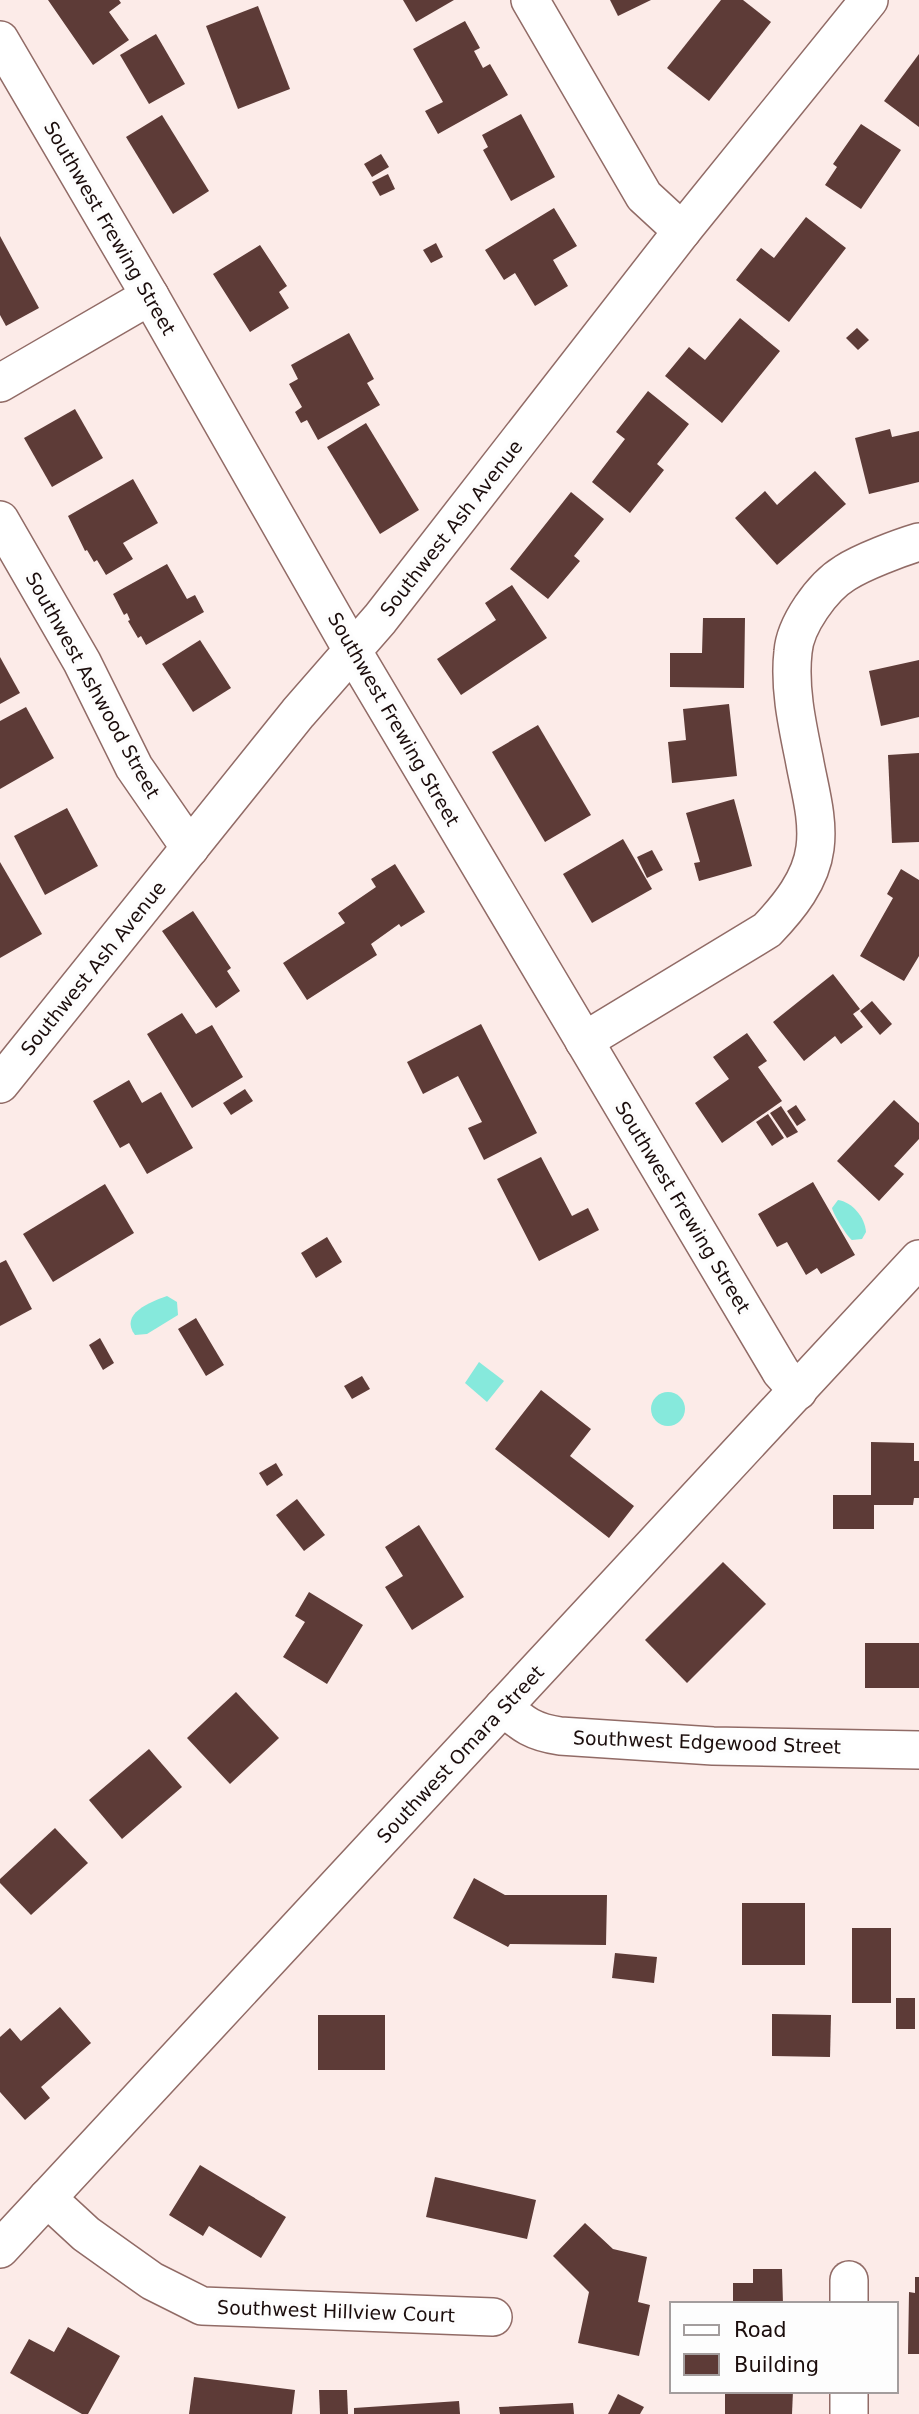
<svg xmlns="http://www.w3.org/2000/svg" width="919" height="2414" font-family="'DejaVu Sans',sans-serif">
<rect width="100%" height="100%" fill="#fcebe8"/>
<g fill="#86e9dc">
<path d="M 838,1200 C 852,1202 865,1217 866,1232 L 862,1239 L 852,1240 C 848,1238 833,1214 832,1208 Z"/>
<path d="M 167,1296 L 177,1302 L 178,1315 L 147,1334 L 135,1335 C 119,1314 150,1302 167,1296 Z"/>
<path d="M 479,1362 L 504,1381 L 487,1402 L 465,1383 Z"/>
<circle cx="668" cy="1409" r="17"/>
</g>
<g fill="#5d3b37">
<path d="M 48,0 L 119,0 L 121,3 L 109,12 L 129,40 L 93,65 Z"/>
<path d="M 403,0 L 454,0 L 416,22 Z"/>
<path d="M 610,0 L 651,0 L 618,16 Z"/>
<path d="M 721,0 L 743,0 L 771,22 L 709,101 L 667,68 Z"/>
<path d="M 258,6 L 290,89 L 238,109 L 206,26 Z"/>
<path d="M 465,21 L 480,48 L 474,51 L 483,68 L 490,64 L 508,95 L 438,134 L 425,111 L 443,102 L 413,49 Z"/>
<path d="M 156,34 L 185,84 L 149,104 L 120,55 Z"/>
<path d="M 919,54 L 919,127 L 884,101 Z"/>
<path d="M 521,114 L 555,177 L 511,201 L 483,150 L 488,147 L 482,135 Z"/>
<path d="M 162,115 L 209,191 L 173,214 L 126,137 Z"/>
<path d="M 861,124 L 901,150 L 861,209 L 825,185 L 837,167 L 833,164 Z"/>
<path d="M 381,154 L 389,167 L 372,177 L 364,164 Z"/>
<path d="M 388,174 L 395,189 L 380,196 L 372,182 Z"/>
<path d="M 554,208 L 577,246 L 553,260 L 568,286 L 535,306 L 515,273 L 504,280 L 485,250 Z"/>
<path d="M 806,217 L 846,248 L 789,322 L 736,280 L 761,248 L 774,258 Z"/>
<path d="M 0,236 L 39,308 L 6,326 L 0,315 Z"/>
<path d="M 436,243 L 443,257 L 431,263 L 423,250 Z"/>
<path d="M 260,245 L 287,286 L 279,292 L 289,308 L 250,332 L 213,274 Z"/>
<path d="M 740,318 L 780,351 L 722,423 L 665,376 L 689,347 L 705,360 Z"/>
<path d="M 857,328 L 869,340 L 858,350 L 846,338 Z"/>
<path d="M 349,333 L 374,379 L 367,383 L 380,405 L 318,440 L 307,420 L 301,423 L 295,412 L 302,407 L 289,384 L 298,379 L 291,365 Z"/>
<path d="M 648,391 L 689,424 L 657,464 L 664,470 L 630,513 L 592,482 L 625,439 L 616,432 Z"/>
<path d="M 75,409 L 103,458 L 52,487 L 24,438 Z"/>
<path d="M 366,423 L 419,510 L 380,534 L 327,447 Z"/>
<path d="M 890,429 L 892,437 L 919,431 L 919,482 L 869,494 L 855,438 Z"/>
<path d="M 815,471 L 846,504 L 777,565 L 735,518 L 765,491 L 777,505 Z"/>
<path d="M 133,479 L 158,523 L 123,543 L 133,559 L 106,575 L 97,560 L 94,562 L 87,550 L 85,551 L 68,516 Z"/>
<path d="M 571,492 L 604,519 L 574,556 L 580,561 L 548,599 L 510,569 Z"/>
<path d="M 167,564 L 187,599 L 195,595 L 204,612 L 146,645 L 141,636 L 138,638 L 128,621 L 130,620 L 127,613 L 124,615 L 113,594 Z"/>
<path d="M 512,585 L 547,638 L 461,695 L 437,659 L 496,620 L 485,603 Z"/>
<path d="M 703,618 L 745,618 L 744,688 L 670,687 L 670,653 L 702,653 Z"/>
<path d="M 200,640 L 231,688 L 193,712 L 162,664 Z"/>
<path d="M 0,657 L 20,693 L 0,704 Z"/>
<path d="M 919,660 L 919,717 L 881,726 L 869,671 Z"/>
<path d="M 729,704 L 737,776 L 672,783 L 668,742 L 686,740 L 683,709 Z"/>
<path d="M 26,707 L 54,758 L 0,789 L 0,721 Z"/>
<path d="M 538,725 L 591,815 L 545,842 L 492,752 Z"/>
<path d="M 919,753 L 919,842 L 892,843 L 888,755 Z"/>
<path d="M 734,799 L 752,866 L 699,881 L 694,863 L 700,862 L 686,813 Z"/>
<path d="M 67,808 L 98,866 L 45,895 L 14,836 Z"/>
<path d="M 623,839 L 652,889 L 592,923 L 563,874 Z"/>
<path d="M 652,850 L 663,870 L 647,878 L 637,857 Z"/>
<path d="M 0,862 L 42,934 L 0,958 Z"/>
<path d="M 395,864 L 425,912 L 401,927 L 399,924 L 371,944 L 377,955 L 307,1000 L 283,963 L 345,923 L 338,913 L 376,887 L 371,879 Z"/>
<path d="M 901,869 L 919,880 L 919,956 L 904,981 L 860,956 L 893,898 L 887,894 Z"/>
<path d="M 193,911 L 231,968 L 227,971 L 240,991 L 216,1008 L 162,931 Z"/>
<path d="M 833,974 L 860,1009 L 853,1014 L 863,1027 L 841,1044 L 835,1036 L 804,1061 L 773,1022 Z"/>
<path d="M 872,1001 L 892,1024 L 880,1035 L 860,1011 Z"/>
<path d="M 182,1013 L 196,1034 L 212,1025 L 243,1077 L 192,1108 L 147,1034 Z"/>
<path d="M 481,1024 L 537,1133 L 484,1160 L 468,1128 L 482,1122 L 458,1076 L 423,1094 L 407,1062 Z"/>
<path d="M 747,1033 L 767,1061 L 758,1067 L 782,1101 L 722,1143 L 695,1103 L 729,1079 L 713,1057 Z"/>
<path d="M 129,1080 L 142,1103 L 161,1092 L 193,1148 L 147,1174 L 129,1143 L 120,1148 L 93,1101 Z"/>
<path d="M 245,1089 L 253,1101 L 231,1115 L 223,1103 Z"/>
<path d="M 894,1100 L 919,1123 L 919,1139 L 894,1166 L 904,1174 L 879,1201 L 837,1161 Z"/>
<path d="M 796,1105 L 806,1120 L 797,1126 L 787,1111 Z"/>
<path d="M 781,1106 L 798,1132 L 787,1138 L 770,1113 Z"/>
<path d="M 768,1114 L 784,1138 L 772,1146 L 756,1122 Z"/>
<path d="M 541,1157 L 572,1216 L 588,1208 L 599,1230 L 539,1261 L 497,1179 Z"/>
<path d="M 813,1182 L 855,1255 L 821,1274 L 817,1268 L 806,1275 L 787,1242 L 777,1247 L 758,1214 Z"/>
<path d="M 105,1184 L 134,1233 L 53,1282 L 23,1234 Z"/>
<path d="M 327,1237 L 342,1262 L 316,1278 L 301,1253 Z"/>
<path d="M 6,1260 L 32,1309 L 0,1326 L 0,1263 Z"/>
<path d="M 196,1318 L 224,1365 L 206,1376 L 178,1329 Z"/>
<path d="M 100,1338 L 114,1363 L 103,1370 L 89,1345 Z"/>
<path d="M 362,1376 L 370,1389 L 352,1399 L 344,1386 Z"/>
<path d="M 541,1390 L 591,1429 L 570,1456 L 634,1506 L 609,1538 L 495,1449 Z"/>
<path d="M 871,1442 L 914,1443 L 914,1461 L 919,1461 L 919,1498 L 914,1498 L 913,1505 L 874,1505 L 874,1529 L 833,1529 L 833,1495 L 871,1495 Z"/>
<path d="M 276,1463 L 283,1475 L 267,1486 L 259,1473 Z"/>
<path d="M 297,1499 L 325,1535 L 304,1551 L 276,1515 Z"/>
<path d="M 419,1525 L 464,1597 L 412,1630 L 385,1587 L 403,1576 L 385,1547 Z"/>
<path d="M 723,1562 L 766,1604 L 687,1683 L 645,1640 Z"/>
<path d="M 309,1592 L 363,1625 L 327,1684 L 283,1657 L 305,1622 L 295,1616 Z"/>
<rect x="865" y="1643" width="54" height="45"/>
<path d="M 236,1692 L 279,1738 L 230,1784 L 187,1738 Z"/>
<path d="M 149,1749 L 182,1787 L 122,1839 L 89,1800 Z"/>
<path d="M 55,1828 L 88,1863 L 31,1915 L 0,1883 L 0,1879 Z"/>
<path d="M 474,1878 L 505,1895 L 607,1895 L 606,1945 L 510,1944 L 508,1947 L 453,1918 Z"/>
<rect x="742" y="1903" width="63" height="62"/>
<rect x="852" y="1928" width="39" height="75"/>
<path d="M 615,1953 L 657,1957 L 654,1983 L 612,1978 Z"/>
<rect x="896" y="1998" width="19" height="31"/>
<path d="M 60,2007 L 91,2043 L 41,2087 L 50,2098 L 25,2120 L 0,2092 L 0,2037 L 10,2028 L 21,2041 Z"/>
<path d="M 772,2014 L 831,2015 L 830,2057 L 772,2056 Z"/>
<rect x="318" y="2015" width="67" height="55"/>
<path d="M 200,2165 L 286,2217 L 261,2258 L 209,2226 L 203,2236 L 169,2215 Z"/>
<path d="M 435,2177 L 536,2200 L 527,2239 L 426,2217 Z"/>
<path d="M 585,2223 L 613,2249 L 647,2257 L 638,2302 L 650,2305 L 639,2356 L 578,2343 L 589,2292 L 553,2256 Z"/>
<path d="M 753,2269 L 782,2269 L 783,2304 L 733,2304 L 733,2283 L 753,2283 Z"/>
<path d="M 915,2277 L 919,2277 L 919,2354 L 908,2354 L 909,2292 L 915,2293 Z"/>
<path d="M 68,2327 L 120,2356 L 88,2414 L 82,2414 L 10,2373 L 29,2339 L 54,2352 Z"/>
<path d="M 194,2377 L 295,2390 L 292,2414 L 189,2414 Z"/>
<path d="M 319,2390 L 347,2390 L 348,2414 L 320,2414 Z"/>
<path d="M 725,2391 L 793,2391 L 792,2414 L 725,2414 Z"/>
<path d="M 618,2394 L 644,2407 L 640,2414 L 608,2414 Z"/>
<path d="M 459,2401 L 460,2414 L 354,2414 L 354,2408 Z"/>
<path d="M 573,2403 L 574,2414 L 500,2414 L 499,2407 Z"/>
</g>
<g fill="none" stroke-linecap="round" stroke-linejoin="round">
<defs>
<g id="minor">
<path d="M 530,0 L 644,196 L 682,231"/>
<path d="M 0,40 L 150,296 L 352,650 L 781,1372 L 798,1391"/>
<path d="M 0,383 L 150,296"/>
<path d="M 0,520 L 82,662 L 134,767 L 190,848"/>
<path d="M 584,1041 L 767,930 C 789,907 811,880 815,848 C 819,818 809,787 804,758 C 797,724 789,687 793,652 C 795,625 822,587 845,573 C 862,562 899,548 919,542"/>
<path d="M 0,1084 L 298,713 L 380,619 L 682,231 L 869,0"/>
<path d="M 503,1707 C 524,1725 533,1732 560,1736 L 713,1746 L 919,1750"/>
<path d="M 47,2198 L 86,2234 L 152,2281 L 202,2306 L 493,2317"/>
<path d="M 0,2249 L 919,1259"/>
<path d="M 849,2304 L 849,2280"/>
<path d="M 849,2414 L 849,2391"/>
</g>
</defs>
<use href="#minor" stroke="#916b66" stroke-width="40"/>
<use href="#minor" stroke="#fff" stroke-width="37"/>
</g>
<g text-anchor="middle" stroke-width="7" stroke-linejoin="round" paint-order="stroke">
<g font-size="19" fill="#1b0d0c" stroke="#fdfdfd">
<text transform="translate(110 228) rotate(60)" y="7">Southwest Frewing Street</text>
<text transform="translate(451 528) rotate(-52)" y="7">Southwest Ash Avenue</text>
<text transform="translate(93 685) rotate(61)" y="7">Southwest Ashwood Street</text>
<text transform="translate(394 719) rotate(60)" y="7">Southwest Frewing Street</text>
<text transform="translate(93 968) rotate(-51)" y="7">Southwest Ash Avenue</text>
<text transform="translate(683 1207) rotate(59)" y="7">Southwest Frewing Street</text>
<text transform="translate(707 1742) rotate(2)" y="7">Southwest Edgewood Street</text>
<text transform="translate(460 1754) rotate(-47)" y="7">Southwest Omara Street</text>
<text transform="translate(336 2311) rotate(2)" y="7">Southwest Hillview Court</text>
</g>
</g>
<rect x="670" y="2302" width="228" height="91" fill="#fdfdfd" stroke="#a39d9d" stroke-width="2"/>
<rect x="684" y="2325" width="35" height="10" fill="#ffffff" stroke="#a39d9d" stroke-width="2"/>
<text x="734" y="2337" font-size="21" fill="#1b0d0c">Road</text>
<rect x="684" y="2354" width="35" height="21" fill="#5d3b37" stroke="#a39d9d" stroke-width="2"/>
<text x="734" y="2372" font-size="21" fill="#1b0d0c">Building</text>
</svg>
